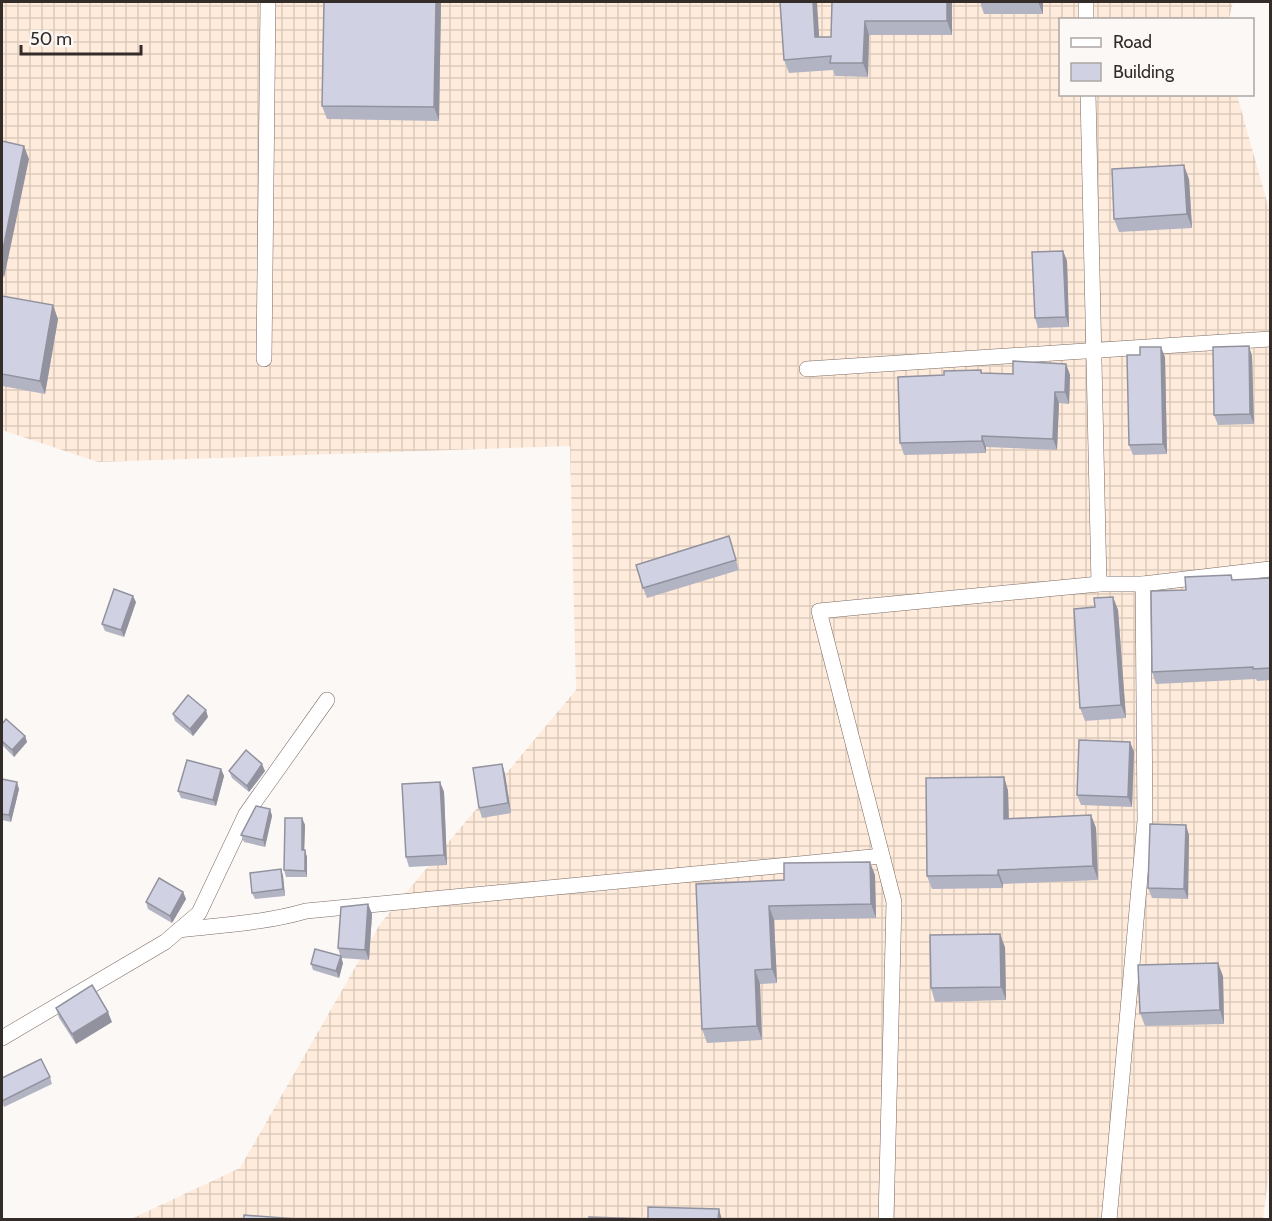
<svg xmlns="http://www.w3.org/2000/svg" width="1272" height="1221" font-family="Cabin,sans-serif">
<defs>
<pattern id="industrial-grid" width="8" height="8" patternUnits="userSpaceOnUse" patternTransform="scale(1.5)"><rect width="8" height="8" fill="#ffebdb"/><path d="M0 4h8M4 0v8" fill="none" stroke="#dbcabc"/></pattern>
</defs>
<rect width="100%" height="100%" fill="#fcf8f6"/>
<path fill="url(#industrial-grid)" d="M 2,2 L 1233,2 L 1229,19 L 1060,20 L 1060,94 L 1237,95 L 1270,213 L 1270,1162 L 1263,1219 L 131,1219 L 240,1168 L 380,924 L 576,690 L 570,446 L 98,462 L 2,430 Z"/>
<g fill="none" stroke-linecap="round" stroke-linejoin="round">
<defs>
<g id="minor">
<path d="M 1086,2 L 1086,20"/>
<path d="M 1088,94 L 1099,584"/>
<path d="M 264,359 L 268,2"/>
<path d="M 807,369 L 1270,339"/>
<path d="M 179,930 C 221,925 265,923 306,911 L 882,856"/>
<path d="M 2,1038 L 165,942 L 199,913 L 246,814 L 327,700"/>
<path d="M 886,1220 L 894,902 L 819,611 L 1099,584 L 1143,584 L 1270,569"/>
<path d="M 1109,1220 L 1145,821 L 1143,584"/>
</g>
</defs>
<use href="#minor" stroke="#7b6a63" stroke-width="16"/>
<use href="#minor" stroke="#fff" stroke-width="15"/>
</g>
<g fill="#b3b4c3">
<path d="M 324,2 L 441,2 L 439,121 L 327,119 L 322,106 Z"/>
<path d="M 832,2 L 952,2 L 952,35 L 869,35 L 868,77 L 835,76 L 833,70 L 789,73 L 784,60 L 819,37 L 831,37 Z"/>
<path d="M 980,2 L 1043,2 L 1043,14 L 984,14 Z"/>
<path d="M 1189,179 L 1192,228 L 1119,232 L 1114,219 Z"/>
<path d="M 1063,251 L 1067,261 L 1069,327 L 1038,328 L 1035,318 Z"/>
<path d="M 2,296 L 58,319 L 45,394 L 2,386 Z"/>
<path d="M 1140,355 L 1165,357 L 1167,454 L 1133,455 L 1129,445 Z"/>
<path d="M 1252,356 L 1254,424 L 1218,425 L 1214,415 Z"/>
<path d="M 1066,364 L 1070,375 L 1069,404 L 1059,403 L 1057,450 L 986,447 L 986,453 L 904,455 L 900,443 L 944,375 L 981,370 L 982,373 L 1013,374 Z"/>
<path d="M 729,536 L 739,570 L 647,598 L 643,588 Z"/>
<path d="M 1270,578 L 1270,680 L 1257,681 L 1256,679 L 1156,684 L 1152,672 L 1186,590 L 1233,580 Z"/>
<path d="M 1113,597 L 1118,610 L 1126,718 L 1085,721 L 1080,708 L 1095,607 Z"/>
<path d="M 136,602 L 124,637 L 105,631 L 102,624 Z"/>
<path d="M 173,714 L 208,717 L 193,736 L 175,721 Z"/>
<path d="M 2,724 L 25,736 L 27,742 L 14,757 L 2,745 Z"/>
<path d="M 1130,742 L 1134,752 L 1132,807 L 1081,805 L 1077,795 Z"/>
<path d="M 502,764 L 505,774 L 511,813 L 482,818 L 479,808 Z"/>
<path d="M 221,769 L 224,776 L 216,806 L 181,798 L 178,791 Z"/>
<path d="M 229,771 L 265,771 L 249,792 L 232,778 Z"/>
<path d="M 2,779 L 19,789 L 11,822 L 2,820 Z"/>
<path d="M 440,782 L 444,792 L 447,865 L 409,867 L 406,857 Z"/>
<path d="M 1008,790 L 1009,818 L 1091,815 L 1096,828 L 1098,880 L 1003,884 L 1003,888 L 932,889 L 927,876 Z"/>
<path d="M 270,809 L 272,816 L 265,847 L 244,842 L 241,835 Z"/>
<path d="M 302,818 L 305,825 L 304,850 L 307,857 L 307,877 L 286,877 L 284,870 Z"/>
<path d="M 1189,835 L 1188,899 L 1152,898 L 1148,888 Z"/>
<path d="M 281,869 L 283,876 L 285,896 L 255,899 L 252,893 Z"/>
<path d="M 875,875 L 876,918 L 774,920 L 777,983 L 760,984 L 762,1040 L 707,1043 L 702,1029 L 696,884 Z"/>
<path d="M 183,892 L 186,899 L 172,923 L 148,909 L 146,902 Z"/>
<path d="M 368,904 L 372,914 L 369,960 L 341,958 L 338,948 Z"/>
<path d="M 1005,947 L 1006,1000 L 935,1002 L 931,988 Z"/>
<path d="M 343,963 L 339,978 L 313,970 L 311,964 Z"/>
<path d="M 1223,976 L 1224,1024 L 1145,1026 L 1140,1013 Z"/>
<path d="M 56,1008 L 112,1022 L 76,1044 L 59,1018 Z"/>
<path d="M 50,1077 L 52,1084 L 4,1107 L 2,1102 L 2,1078 Z"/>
</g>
<g fill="#92929f">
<path d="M 436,2 L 441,2 L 439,121 L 434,107 Z"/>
<path d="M 813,2 L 817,2 L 820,50 L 815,37 Z"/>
<path d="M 947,2 L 952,2 L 952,35 L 947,21 Z"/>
<path d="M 1038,2 L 1043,2 L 1043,14 Z"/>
<path d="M 865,21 L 869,35 L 868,77 L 863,63 Z"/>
<path d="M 24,146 L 29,159 L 4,278 L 2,271 L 2,254 Z"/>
<path d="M 1184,165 L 1189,179 L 1192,228 L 1187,214 Z"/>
<path d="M 1063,251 L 1067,261 L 1069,327 L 1066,317 Z"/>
<path d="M 53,305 L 58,319 L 45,394 L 40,381 Z"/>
<path d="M 1249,346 L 1252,356 L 1254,424 L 1250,414 Z"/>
<path d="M 1161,347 L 1165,357 L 1167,454 L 1163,444 Z"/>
<path d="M 1066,364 L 1070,375 L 1069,404 L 1065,392 Z"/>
<path d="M 1055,392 L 1059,403 L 1057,450 L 1053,439 Z"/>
<path d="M 982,436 L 986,447 L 986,453 L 982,441 Z"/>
<path d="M 133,596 L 136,602 L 124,637 L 121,630 Z"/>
<path d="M 1113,597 L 1118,610 L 1126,718 L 1121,705 Z"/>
<path d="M 206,710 L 208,717 L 193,736 L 190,729 Z"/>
<path d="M 25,736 L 27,742 L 14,757 L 12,750 Z"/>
<path d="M 1130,742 L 1134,752 L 1132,807 L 1128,797 Z"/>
<path d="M 262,764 L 265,771 L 249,792 L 247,786 Z"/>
<path d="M 502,764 L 505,774 L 511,813 L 508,803 Z"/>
<path d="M 221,769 L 224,776 L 216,806 L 213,800 Z"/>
<path d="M 1004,777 L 1008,790 L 1009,832 L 1004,819 Z"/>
<path d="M 17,782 L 19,789 L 11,822 L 9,815 Z"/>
<path d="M 440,782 L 444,792 L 447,865 L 444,855 Z"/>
<path d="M 270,809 L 272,816 L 265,847 L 263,840 Z"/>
<path d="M 1091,815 L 1096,828 L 1098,880 L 1093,866 Z"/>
<path d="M 302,818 L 305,825 L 304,857 L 302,850 Z"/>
<path d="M 1186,825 L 1189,835 L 1188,899 L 1184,889 Z"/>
<path d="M 305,850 L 307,857 L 307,877 L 305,871 Z"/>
<path d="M 870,862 L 875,875 L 876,918 L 871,904 Z"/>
<path d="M 281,869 L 283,876 L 285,896 L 283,889 Z"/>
<path d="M 998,870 L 1003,884 L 1003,888 L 998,875 Z"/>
<path d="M 183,892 L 186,899 L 172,923 L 170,916 Z"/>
<path d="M 368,904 L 372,914 L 369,960 L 365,950 Z"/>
<path d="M 769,906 L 774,920 L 777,983 L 772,969 Z"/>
<path d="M 1000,934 L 1005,947 L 1006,1000 L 1001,987 Z"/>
<path d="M 341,956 L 343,963 L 339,978 L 336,971 Z"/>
<path d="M 1218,963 L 1223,976 L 1224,1024 L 1220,1010 Z"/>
<path d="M 755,970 L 760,984 L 762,1040 L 757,1026 Z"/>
<path d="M 108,1012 L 112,1022 L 76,1044 L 72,1034 Z"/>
<path d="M 719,1209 L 722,1220 L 718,1220 Z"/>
</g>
<g fill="#d0d1e3" stroke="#92929f" stroke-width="1.5">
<path d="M 324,2 L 436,2 L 434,107 L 322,106 Z"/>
<path d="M 780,2 L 813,2 L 815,37 L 831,37 L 832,2 L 947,2 L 947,21 L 865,21 L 863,63 L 830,63 L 831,56 L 784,60 Z"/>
<path d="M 2,141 L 24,146 L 2,254 Z"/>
<path d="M 1184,165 L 1187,214 L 1114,219 L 1112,169 Z"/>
<path d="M 1063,251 L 1066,317 L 1035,318 L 1032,252 Z"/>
<path d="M 2,296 L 53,305 L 40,381 L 2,374 Z"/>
<path d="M 1249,346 L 1250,414 L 1214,415 L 1213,347 Z"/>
<path d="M 1140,347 L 1161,347 L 1163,444 L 1129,445 L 1127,355 L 1140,355 Z"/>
<path d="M 1013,361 L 1066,364 L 1065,392 L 1055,392 L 1053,439 L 982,436 L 982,441 L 900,443 L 898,377 L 944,375 L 944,371 L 981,370 L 981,373 L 1013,374 Z"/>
<path d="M 729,536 L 736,560 L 643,588 L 636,565 Z"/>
<path d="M 1231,575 L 1232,580 L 1270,578 L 1270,668 L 1253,669 L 1253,667 L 1152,672 L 1151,591 L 1186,590 L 1185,577 Z"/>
<path d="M 114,589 L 133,596 L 121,630 L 102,624 Z"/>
<path d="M 1113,597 L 1121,705 L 1080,708 L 1074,609 L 1095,607 L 1094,598 Z"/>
<path d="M 188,695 L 206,710 L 190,729 L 173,714 Z"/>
<path d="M 6,719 L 25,736 L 12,750 L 2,741 L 2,724 Z"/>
<path d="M 1079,740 L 1130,742 L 1128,797 L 1077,795 Z"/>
<path d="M 246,750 L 262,764 L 247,786 L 229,771 Z"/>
<path d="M 187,760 L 221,769 L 213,800 L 178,791 Z"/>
<path d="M 502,764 L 508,803 L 479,808 L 473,768 Z"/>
<path d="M 1004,777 L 1004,819 L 1091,815 L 1093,866 L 998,870 L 998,875 L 927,876 L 926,778 Z"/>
<path d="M 2,779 L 17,782 L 9,815 L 2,814 Z"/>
<path d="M 440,782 L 444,855 L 406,857 L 402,784 Z"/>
<path d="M 256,806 L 270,809 L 263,840 L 241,835 Z"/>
<path d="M 285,818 L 302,818 L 302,850 L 305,850 L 305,871 L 284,870 Z"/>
<path d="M 1150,824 L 1186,825 L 1184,889 L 1148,888 Z"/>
<path d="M 870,862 L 871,904 L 769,906 L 772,969 L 755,970 L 757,1026 L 702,1029 L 696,884 L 784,880 L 784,863 Z"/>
<path d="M 281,869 L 283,889 L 252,893 L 250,873 Z"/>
<path d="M 159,878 L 183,892 L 170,916 L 146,902 Z"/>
<path d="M 368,904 L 365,950 L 338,948 L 341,907 Z"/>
<path d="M 1000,934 L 1001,987 L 931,988 L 930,935 Z"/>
<path d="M 315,949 L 341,956 L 336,971 L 311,964 Z"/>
<path d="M 1218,963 L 1220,1010 L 1140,1013 L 1138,965 Z"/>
<path d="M 92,985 L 108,1012 L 72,1034 L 56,1008 Z"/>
<path d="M 41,1059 L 50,1077 L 2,1101 L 2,1078 Z"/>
<path d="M 648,1207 L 719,1209 L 718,1220 L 589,1220 L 589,1217 L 648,1219 Z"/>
<path d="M 244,1215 L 310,1220 L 244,1220 Z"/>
</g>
<rect width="1272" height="1221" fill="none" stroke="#342c29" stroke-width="6"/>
<rect x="1059" y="18" width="195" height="78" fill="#fcf8f6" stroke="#aca6a4" stroke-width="1.5"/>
<rect x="1071" y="38" width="30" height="9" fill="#ffffff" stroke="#aca6a4" stroke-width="1.5"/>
<text x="1113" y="48" font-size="18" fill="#342c29">Road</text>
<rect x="1071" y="63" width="30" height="18" fill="#d0d1e3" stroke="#aca6a4" stroke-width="1.5"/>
<text x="1113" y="78" font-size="18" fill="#342c29">Building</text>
<path d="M21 45v9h120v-9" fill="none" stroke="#342c29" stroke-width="3"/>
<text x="30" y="45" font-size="18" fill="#342c29" stroke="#fcf8f6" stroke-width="4.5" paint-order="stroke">50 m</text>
</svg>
